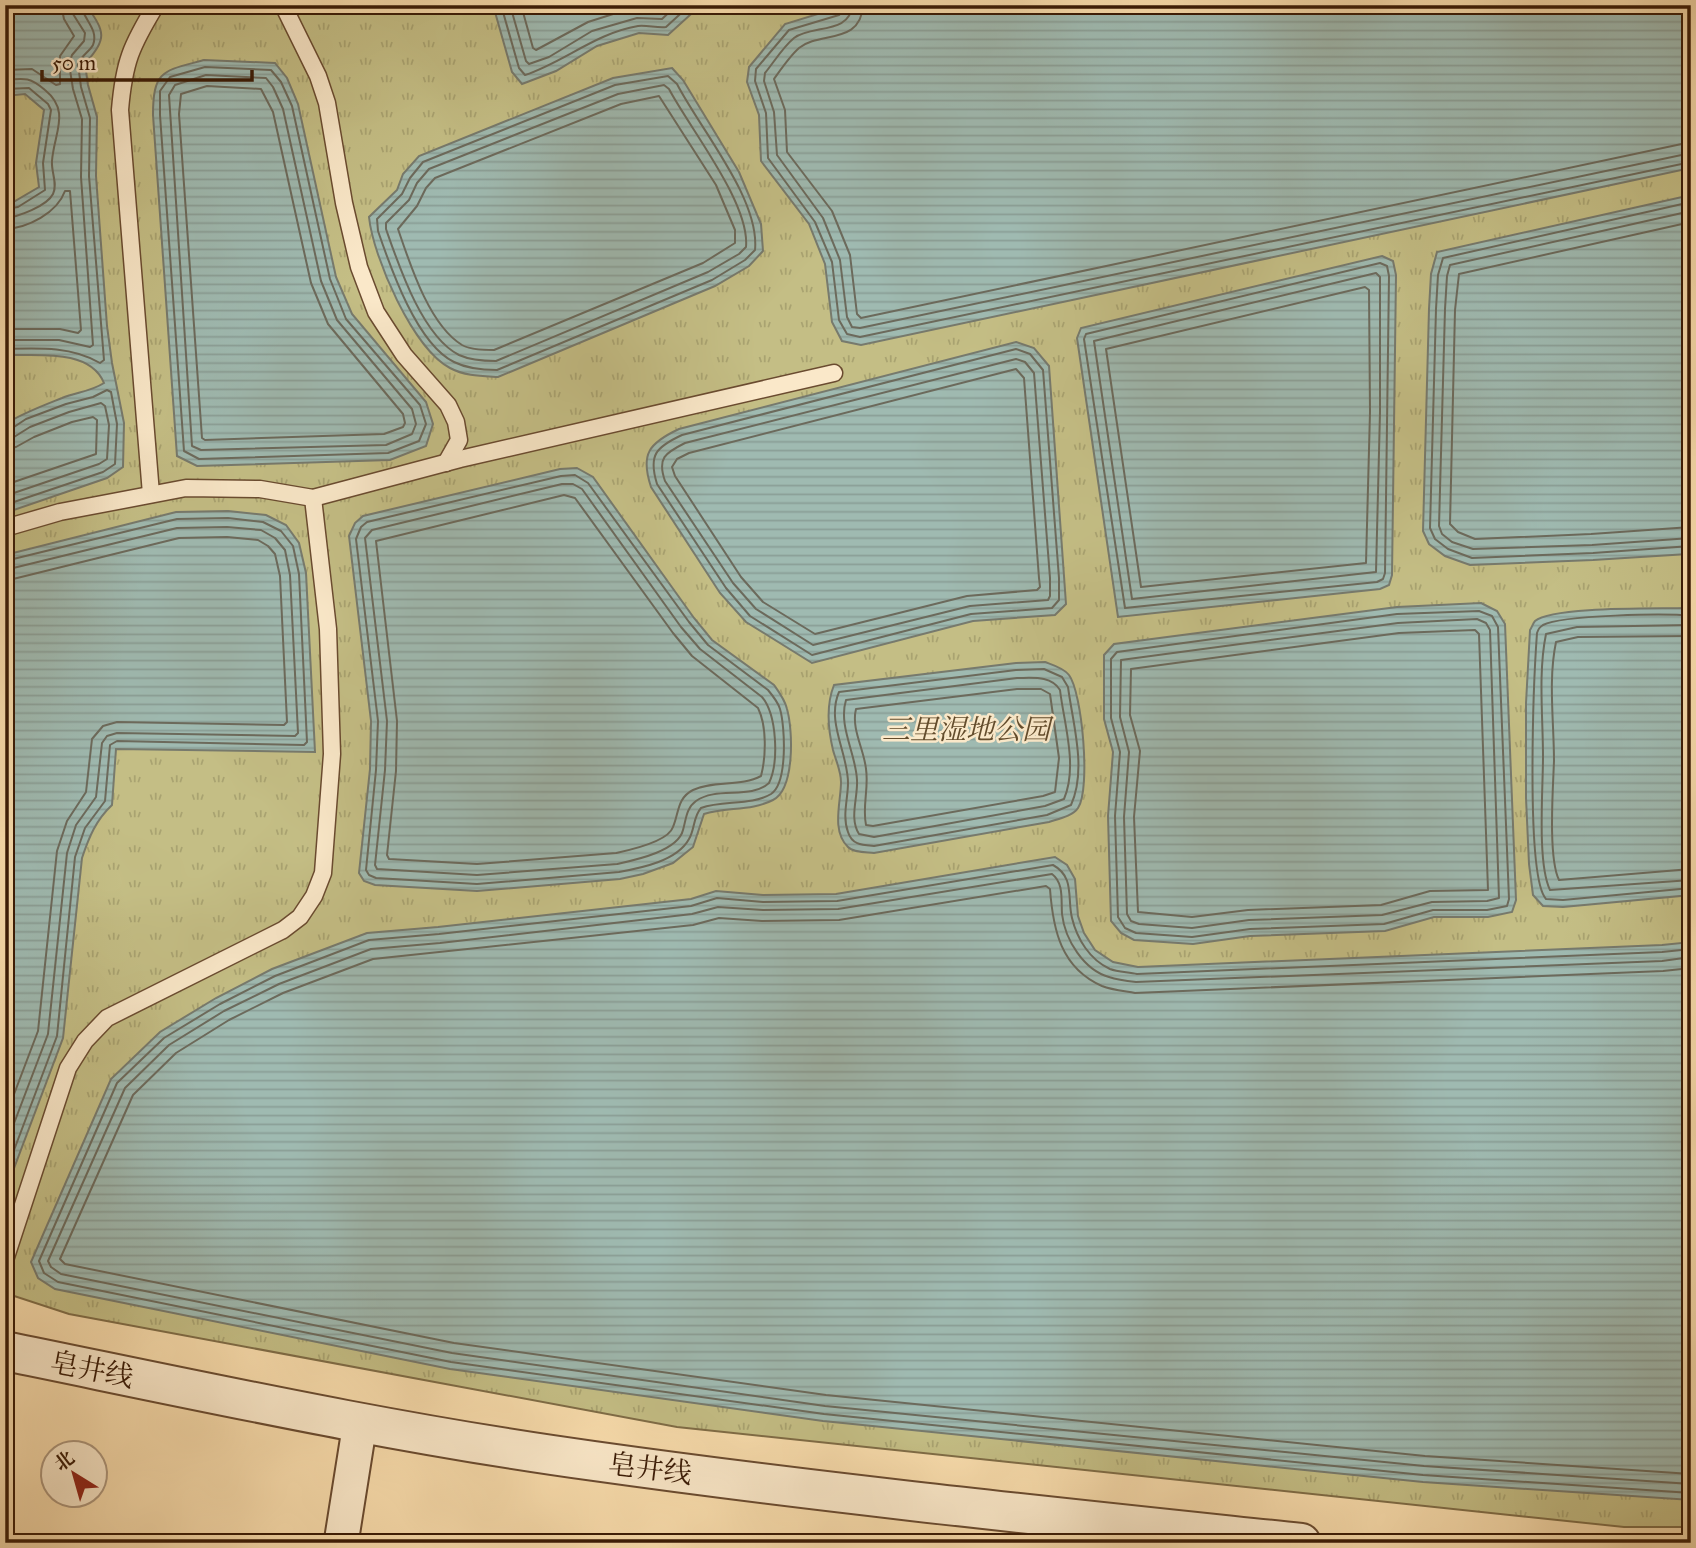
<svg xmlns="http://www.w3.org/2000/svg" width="1696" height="1548" font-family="'IM FELL Great Primer','Noto Serif SC',serif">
<defs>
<pattern id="park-tufts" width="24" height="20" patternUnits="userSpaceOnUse" patternTransform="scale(1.75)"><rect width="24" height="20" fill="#c4be85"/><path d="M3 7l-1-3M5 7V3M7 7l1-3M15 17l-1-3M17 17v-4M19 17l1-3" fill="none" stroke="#a9a371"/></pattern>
<pattern id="water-rules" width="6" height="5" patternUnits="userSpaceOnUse" patternTransform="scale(1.75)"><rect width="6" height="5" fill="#9fbab1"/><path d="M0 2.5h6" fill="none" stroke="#8a9f97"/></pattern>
</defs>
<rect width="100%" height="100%" fill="#f8dcac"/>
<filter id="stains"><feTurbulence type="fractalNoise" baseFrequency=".00286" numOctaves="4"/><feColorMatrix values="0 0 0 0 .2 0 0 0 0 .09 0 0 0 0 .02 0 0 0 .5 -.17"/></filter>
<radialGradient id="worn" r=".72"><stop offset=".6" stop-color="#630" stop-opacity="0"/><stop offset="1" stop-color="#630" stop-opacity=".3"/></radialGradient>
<path fill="url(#park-tufts)" stroke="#7f6c46" stroke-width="2" d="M 5,5 L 1691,5 L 1691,1527 L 1624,1527 L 677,1427 L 69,1314 L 5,1293 Z"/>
<g fill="url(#water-rules)" stroke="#777a6d" stroke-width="2">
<path d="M 15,5 L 86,5 C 106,33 107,38 85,64 L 88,85 L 97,117 L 96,176 L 107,326 L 112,363 L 124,423 L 123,467 L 107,478 L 5,513 L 5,424 C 23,413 42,406 62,398 C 76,392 90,392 104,383 C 90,348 36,356 5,355 L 5,203 L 15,201 L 39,187 L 36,163 L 44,110 L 25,94 L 5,96 L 5,9 Z"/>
<path d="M 493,5 L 701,5 L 668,35 L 639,33 L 597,46 L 556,71 L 522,84 L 512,72 Z"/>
<path d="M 847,5 L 1691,5 L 1691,168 L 861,345 L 842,341 L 832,322 L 825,264 L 809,224 L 761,161 L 759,115 L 747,82 L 749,67 L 785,24 Z"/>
<path d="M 204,60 L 275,63 L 287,78 L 298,104 L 336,277 L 352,314 L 426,402 L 433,424 L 426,446 L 390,460 L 197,466 L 177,456 L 153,115 C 153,69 164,71 204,60 Z"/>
<path d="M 672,68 L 683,80 L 739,172 L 761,224 L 763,251 L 749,266 L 715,286 L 498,377 C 481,376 465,376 450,368 C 413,349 373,257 369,217 L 397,190 L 403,174 L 419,156 L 613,78 Z"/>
<path d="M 1691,195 L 1691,552 L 1688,554 L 1593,560 L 1470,565 L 1445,556 L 1429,544 L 1423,531 L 1429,309 L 1431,274 L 1437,252 Z"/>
<path d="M 1382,256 L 1393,261 L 1396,275 L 1392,575 L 1389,585 L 1380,589 L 1118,617 L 1077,338 L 1081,328 Z"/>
<path d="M 1016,342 L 1034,348 L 1049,366 L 1066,604 L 1055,615 L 973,621 L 812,663 L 746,622 L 720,593 L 651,487 C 640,454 649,443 679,429 Z"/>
<path d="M 577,468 L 593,477 L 694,618 L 712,640 L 774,685 C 779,692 785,700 787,709 C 793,730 795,789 773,800 C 752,811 726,807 704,814 L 693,847 L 673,863 L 643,874 L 620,879 L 477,891 L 375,885 L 364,881 L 359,873 L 370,769 L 371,721 L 349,536 L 355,523 L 363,516 L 560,469 Z"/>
<path d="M 228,511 L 266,515 L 286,525 L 299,543 L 306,573 L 315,752 L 116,749 L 112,805 C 96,820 89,837 82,858 L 63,1038 L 13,1171 L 5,1204 L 5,555 L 176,512 Z"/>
<path d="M 1481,603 L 1497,611 L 1505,624 L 1516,900 L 1512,912 L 1488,917 L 1434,917 L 1385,931 L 1250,936 L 1193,944 L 1134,940 L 1121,933 L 1111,921 L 1108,816 L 1113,752 L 1104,719 L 1104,655 L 1114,644 L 1397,607 Z"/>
<path d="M 1686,608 L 1691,611 L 1691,895 L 1563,907 L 1543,906 L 1533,895 L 1529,864 L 1526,798 L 1526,703 L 1530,630 C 1532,627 1533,623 1535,621 C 1553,606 1659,609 1686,608 Z"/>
<path d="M 1045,662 C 1053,665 1064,668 1069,675 C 1082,692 1091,789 1078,808 C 1073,816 1058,819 1049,822 L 874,853 C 866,852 854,853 848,847 C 831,831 841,802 841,782 C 841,771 836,761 833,750 C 828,729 826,705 834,685 L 1016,663 Z"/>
<path d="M 1055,857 L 1067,865 L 1075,879 L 1078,916 L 1084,933 L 1095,950 L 1113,962 L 1138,967 L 1662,945 L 1691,942 L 1691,1500 L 1423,1482 L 823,1421 L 450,1369 L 55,1289 L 38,1278 L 31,1262 L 111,1079 L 160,1032 L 216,998 L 272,969 L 367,933 L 438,927 L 691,899 L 716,891 L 763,895 L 836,894 Z"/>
</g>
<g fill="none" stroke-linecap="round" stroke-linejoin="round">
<g stroke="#6c6a5c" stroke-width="2">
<path d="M 501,5 L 519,68 L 525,75 C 564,62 596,33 638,26 C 647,25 657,28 666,27 L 690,5"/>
<path d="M 510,5 L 526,61 L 529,64 L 549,57 L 592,31 L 637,18 L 662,19 L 677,5"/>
<path d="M 521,5 L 533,48 L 536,50 L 588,22 L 632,8 L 658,8 L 662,5"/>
<path d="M 844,5 L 843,11 L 839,15 L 789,30 L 756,69 L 755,81 L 766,113 L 768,158 L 815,222 L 832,262 L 839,320 L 847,334 L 860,337 L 1691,162"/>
<path d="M 852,5 C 851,34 811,25 794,38 C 783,47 774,62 765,73 L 764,81 L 774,112 L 777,155 L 823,218 L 840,260 L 847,317 L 852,327 L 860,328 L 1691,153"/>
<path d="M 863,5 C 861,45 820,31 799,48 C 790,56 781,69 774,79 L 785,110 L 787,152 L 832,211 L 850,255 L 857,314 L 861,318 L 1691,142"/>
<path d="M 205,67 L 271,70 L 281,82 L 292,106 L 330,279 L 346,319 L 420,405 L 426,424 L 419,441 L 388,453 L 199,459 L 184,451 L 160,115 L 160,91 L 170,77 Z"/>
<path d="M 5,70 L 32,69 L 56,85 L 60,84 L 60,56 L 74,36 L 64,19 L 61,5"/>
<path d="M 206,75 L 266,78 L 273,87 L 283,109 L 321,281 L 337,320 L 412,409 L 416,424 L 412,434 L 386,445 L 201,450 L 192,446 L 169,95 L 175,85 Z"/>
<path d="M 668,76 L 677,84 C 700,129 760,199 755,250 L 745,260 L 712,280 L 497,370 C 483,370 468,369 454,362 C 417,344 391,269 378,231 L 377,219 L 402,194 L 410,178 L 423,162 L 615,85 Z"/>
<path d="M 5,80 C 25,78 30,77 45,90 C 71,111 54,133 52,161 C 51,172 58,184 53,194 C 47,206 18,217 5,218"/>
<path d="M 664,85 L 669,89 C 690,129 750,203 746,247 L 739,254 L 708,272 L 496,361 C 484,361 470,360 459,355 C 422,336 399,266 386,229 L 386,223 L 409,200 L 417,183 L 429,169 L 618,94 Z"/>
<path d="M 207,86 L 261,89 L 273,112 L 311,283 L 328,324 L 403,414 L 405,423 L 403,427 L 384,434 L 205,440 L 202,438 L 179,114 L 181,94 Z"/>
<path d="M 5,89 L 29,88 L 48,104 L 51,110 L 43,163 L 45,190 L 18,207 L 5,209"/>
<path d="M 659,96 L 716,185 L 735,230 L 735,243 L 703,263 L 494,350 C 484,350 471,350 462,345 C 429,325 410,264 398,229 L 417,206 L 426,188 L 435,178 L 621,104 Z"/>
<path d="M 1691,202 L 1443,258 L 1438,275 L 1436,309 L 1430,528 L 1435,539 L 1448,549 L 1472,558 L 1593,553 L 1691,546"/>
<path d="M 1691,211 L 1450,265 L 1447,276 L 1445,309 L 1439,526 L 1442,534 L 1452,542 L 1473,549 L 1592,545 L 1691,538"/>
<path d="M 1691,222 L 1459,274 L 1455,310 L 1450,524 L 1458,532 L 1475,539 L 1591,534 L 1691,527"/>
<path d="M 5,229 C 28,228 57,213 65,191 L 70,191 L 81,330 L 78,333 L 60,329 L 5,329"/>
<path d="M 1380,263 L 1387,266 L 1389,276 L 1385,573 L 1383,579 L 1377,582 L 1125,608 L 1084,339 L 1086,334 Z"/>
<path d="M 1376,273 L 1380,277 L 1380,412 L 1376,572 L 1132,599 L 1094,341 Z"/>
<path d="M 1365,287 L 1369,290 L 1370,412 L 1366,563 L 1141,587 L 1106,349 Z"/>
<path d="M 5,340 L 59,340 L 90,347 L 93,345 L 81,177 L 82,119 L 73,89 L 69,64 L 72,55 L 84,41 L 85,33 L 73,14 L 72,5"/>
<path d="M 5,349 C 38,348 71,346 100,363 L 104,360 L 89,176 L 90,118 L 81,87 L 78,64 C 81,56 89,52 93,45 C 99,29 83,19 81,5"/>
<path d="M 1016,349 L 1030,354 L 1043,370 L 1059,578 L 1059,600 L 1052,608 L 971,614 L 812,655 L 750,616 L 726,588 L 657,484 C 648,455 656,447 682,435 Z"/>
<path d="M 1016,359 L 1025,362 L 1034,373 L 1050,578 L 1050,596 L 1048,600 L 970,606 L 813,645 L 756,609 L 733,583 L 665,481 C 657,458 665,453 685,443 Z"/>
<path d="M 1016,369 L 1024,378 L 1039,578 L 1040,587 L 1037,590 L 967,596 L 815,634 L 763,602 L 741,577 L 675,476 L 672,467 L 677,459 L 689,453 Z"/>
<path d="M 5,429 L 11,429 L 26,419 L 66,404 L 93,397 L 107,390 L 111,392 L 117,424 L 115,464 L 103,472 L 5,505"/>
<path d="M 5,438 L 14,437 L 30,427 L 69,412 L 101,403 L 105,406 L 109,425 L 107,459 L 99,464 L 5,496"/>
<path d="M 5,449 L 16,447 L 34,437 L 72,422 L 93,417 L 97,420 L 96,454 L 5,485"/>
<path d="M 575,475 L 588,483 L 689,622 L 708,645 L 768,690 C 773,696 778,702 780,709 C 785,726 788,783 771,794 C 751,806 723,800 701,808 C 693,817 695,829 689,839 C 677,861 641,868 619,872 L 477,884 L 376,878 L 369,875 L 366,870 L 376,770 L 378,721 L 356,539 L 361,527 L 367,522 L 561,476 Z"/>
<path d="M 562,484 L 573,484 L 582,489 L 681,627 L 700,649 L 762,697 C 777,715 779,762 769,783 C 750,800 717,786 696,801 C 686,808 686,820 683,830 C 678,851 635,860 617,864 L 477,875 L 377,869 L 375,865 L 385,770 L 387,721 L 365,538 L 372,530 Z"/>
<path d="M 564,495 L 575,498 L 673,633 L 692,656 L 758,708 C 767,726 766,757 761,776 C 741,787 714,780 693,790 C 677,798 679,813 673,827 C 668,842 630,850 616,853 L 477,864 L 389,859 L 387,855 L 396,771 L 397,721 L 376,541 Z"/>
<path d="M 5,561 L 177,519 L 228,518 L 263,522 L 281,531 L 293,546 L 299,574 L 307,742 L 304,745 L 117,741 L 110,745 L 105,801 L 85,828 L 75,857 L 57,1036 L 5,1174"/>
<path d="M 5,570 L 177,528 L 227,527 L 261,530 L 275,538 L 285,550 L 290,575 L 298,733 L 295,736 L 117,733 L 107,736 L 102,743 L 96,797 L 76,825 L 67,853 L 48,1034 L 5,1147"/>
<path d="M 5,581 L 179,538 L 227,537 L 258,540 L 268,546 L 275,554 L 280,576 L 287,722 L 284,725 L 117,722 L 103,726 L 92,739 L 86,792 L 67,821 L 57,851 L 38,1031 L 5,1118"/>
<path d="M 1479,611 L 1492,616 L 1498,627 L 1509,899 L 1507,906 L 1487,910 L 1433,910 L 1384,924 L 1250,929 L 1192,937 L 1136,933 L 1125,928 L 1118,917 L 1115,816 L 1120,752 L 1111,718 L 1111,659 L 1117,652 L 1397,614 Z"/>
<path d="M 1691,616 C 1667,613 1562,615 1543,625 C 1539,628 1539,628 1537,633 C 1534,674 1525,876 1546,899 L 1563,900 L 1691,888"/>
<path d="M 1477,619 L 1486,623 L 1490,630 L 1499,898 L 1487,901 L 1432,902 L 1382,915 L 1249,920 L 1192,928 L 1139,924 L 1131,921 L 1127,914 L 1124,817 L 1129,752 L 1120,717 L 1121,660 L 1398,623 Z"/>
<path d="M 1691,625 L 1577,627 L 1546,634 C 1538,673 1543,717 1543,757 C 1543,790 1537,863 1550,890 L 1691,880"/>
<path d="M 1475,630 L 1479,634 L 1488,890 L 1430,891 L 1381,905 L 1248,910 L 1192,917 L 1138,912 L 1134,817 L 1140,751 L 1130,715 L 1131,669 L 1399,633 Z"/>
<path d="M 1691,636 L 1578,637 L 1556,642 C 1548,680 1554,722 1554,761 C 1553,788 1548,858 1559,880 L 1691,869"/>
<path d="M 1044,669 L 1062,677 L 1068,687 C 1073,725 1087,769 1071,805 L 1047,815 L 874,846 C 862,845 852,845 848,832 C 842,816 848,799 848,783 C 848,753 826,722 839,692 L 1016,670 Z"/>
<path d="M 1017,678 C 1032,678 1051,675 1060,690 C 1064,724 1078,766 1064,799 L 1045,806 L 874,837 L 859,834 C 849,818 858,798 857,780 C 856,754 838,726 846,700 Z"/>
<path d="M 1017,689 L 1041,689 L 1050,694 L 1059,758 L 1055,792 L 1043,796 L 873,826 L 866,825 C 862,807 869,788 866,769 C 864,749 851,729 856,709 Z"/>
<path d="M 1691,949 L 1662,952 L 1137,974 C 1129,972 1118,972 1110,969 C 1090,960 1077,939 1072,918 C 1067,898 1075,877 1053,865 L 837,901 L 763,902 L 717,898 L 691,906 L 439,934 L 369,940 L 275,976 L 220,1004 L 164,1038 L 117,1083 L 39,1261 L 44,1273 L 58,1282 L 451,1362 L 824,1414 L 1423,1475 L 1691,1493"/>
<path d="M 1691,957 L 1662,961 L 1136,982 C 1127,981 1118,980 1109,977 C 1084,970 1065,940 1062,914 C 1061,900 1064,883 1052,874 L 838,909 L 763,910 L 718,907 L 692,914 L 440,943 L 371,949 L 279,984 L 224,1011 L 169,1045 L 125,1088 L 48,1261 L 51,1267 L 61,1274 L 452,1353 L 825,1406 L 1424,1466 L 1691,1484"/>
<path d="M 1691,968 L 1663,971 L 1135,993 C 1124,991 1112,990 1102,986 C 1061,968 1053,930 1050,889 L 1046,886 L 839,920 L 762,921 L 719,918 L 693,925 L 373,959 L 283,993 L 229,1020 L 176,1053 L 133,1095 L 60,1259 L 65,1264 L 454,1343 L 826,1395 L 1425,1456 L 1691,1474"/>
</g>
<defs>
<g id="service">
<path d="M 283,5 L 318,76 L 327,103 L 344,203 L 359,267 L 376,312 L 404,355 L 448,405 L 456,422 L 459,440 L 446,463"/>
<path d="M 151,494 L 120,110 C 124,62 131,46 156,5"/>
<path d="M 5,528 L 60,512 L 186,488 L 260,489 L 313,498 L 460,459 L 834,373"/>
<path d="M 5,1260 L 68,1068 L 85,1041 L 107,1018 L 283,930 L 300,917 L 314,896 L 323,873 L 332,754 L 328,629 L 313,498"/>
</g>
<path id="minor" d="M 341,1543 L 360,1423"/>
<path id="tertiary" d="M 5,1351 C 201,1391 396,1434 594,1461 C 829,1494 1065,1518 1301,1543"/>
</defs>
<use href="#service" stroke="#6a4b30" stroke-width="19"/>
<use href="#minor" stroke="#6a4b30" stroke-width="37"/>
<use href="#tertiary" stroke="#6a4b30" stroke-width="42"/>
<use href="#service" stroke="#fae8c9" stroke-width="16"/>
<use href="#minor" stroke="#fae8c9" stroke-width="33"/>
<use href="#tertiary" stroke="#fae8c9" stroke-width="38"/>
</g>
<g text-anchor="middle" stroke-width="5" stroke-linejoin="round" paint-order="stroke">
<g font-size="28" font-style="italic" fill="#634c2c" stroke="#fae8c9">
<text x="966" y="739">三里湿地公园</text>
</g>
<g font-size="28" fill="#3a1b06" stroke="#fae8c9">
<text transform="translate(92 1369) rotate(11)" y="10">皂井线</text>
<text transform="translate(650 1468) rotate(7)" y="10">皂井线</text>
</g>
</g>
<rect width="1696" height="1548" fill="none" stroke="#f8dcac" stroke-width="28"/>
<rect x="7" y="7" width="1682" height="1534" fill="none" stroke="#3a1b06" stroke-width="3.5"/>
<rect x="14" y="14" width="1668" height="1520" fill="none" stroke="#3a1b06" stroke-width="2"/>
<g transform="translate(74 1474) rotate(323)"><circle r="33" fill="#fae8c9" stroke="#ad967b" stroke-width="2"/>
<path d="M0-5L12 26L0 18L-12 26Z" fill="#8f2418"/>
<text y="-10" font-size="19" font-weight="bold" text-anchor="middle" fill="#3a1b06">北</text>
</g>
<path d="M42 70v10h210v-10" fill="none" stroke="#3a1b06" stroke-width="3.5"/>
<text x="52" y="70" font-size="21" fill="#3a1b06" stroke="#fae8c9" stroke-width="5" paint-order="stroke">50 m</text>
<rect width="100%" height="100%" filter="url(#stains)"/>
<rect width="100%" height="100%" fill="url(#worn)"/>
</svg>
